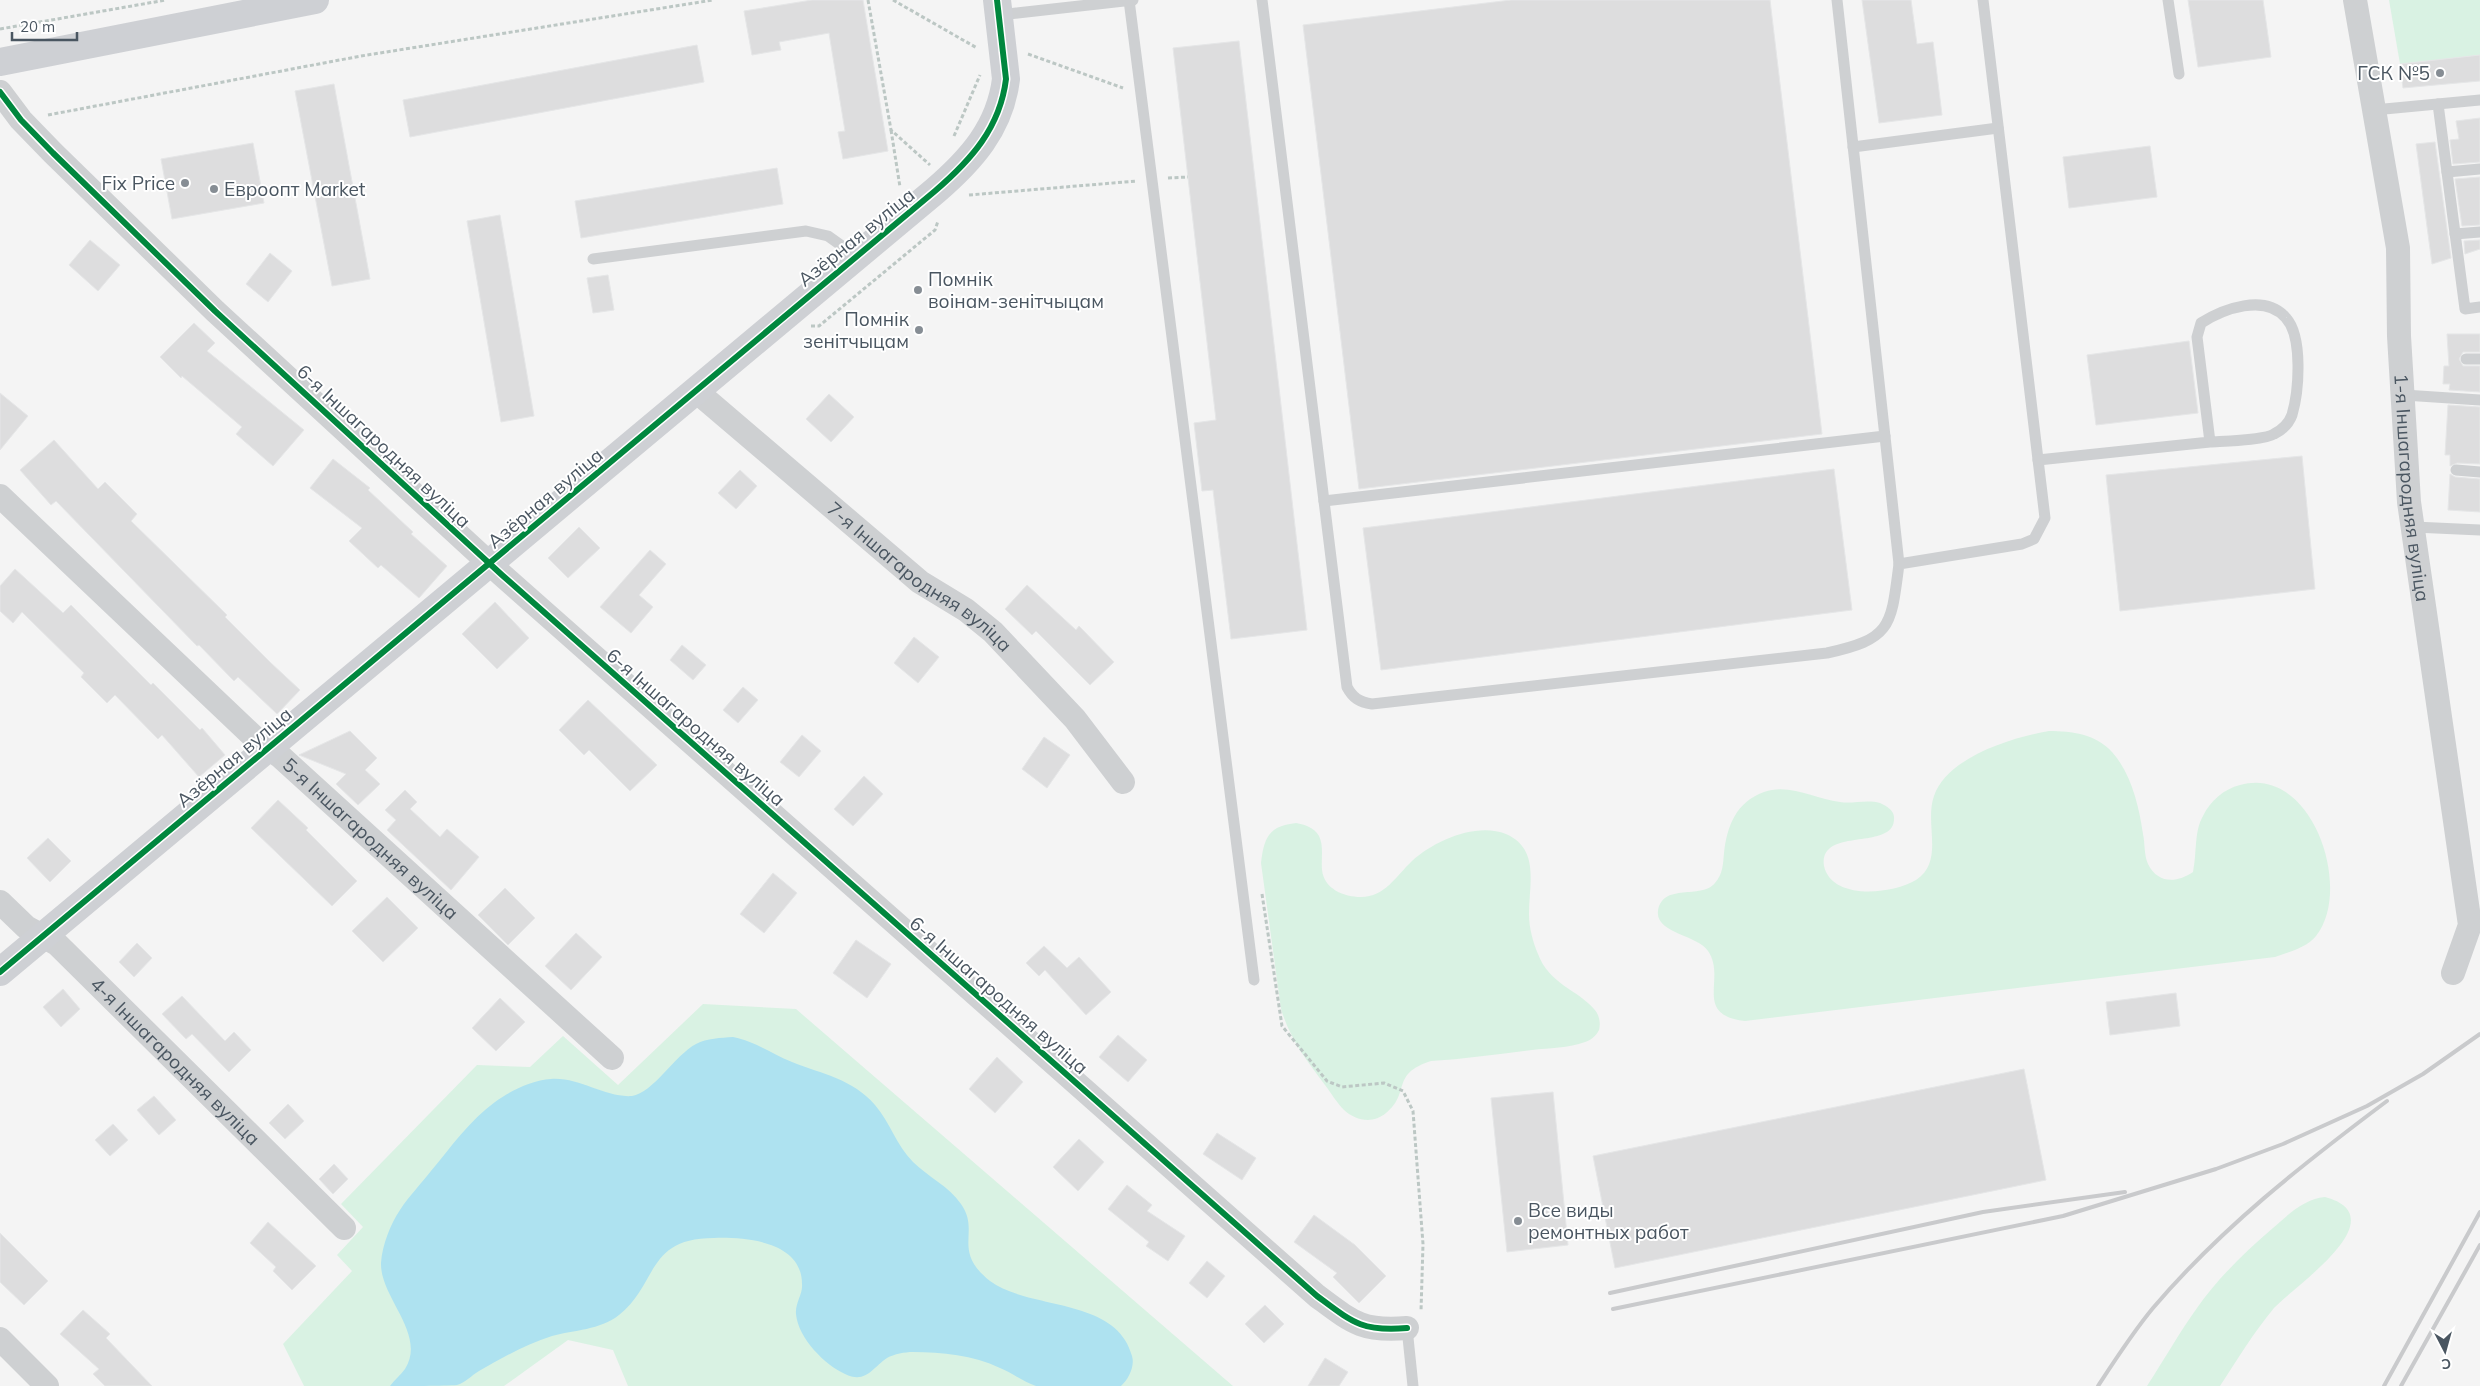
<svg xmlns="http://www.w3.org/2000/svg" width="2480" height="1386" font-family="Mulish,sans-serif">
<rect width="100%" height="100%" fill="#f4f4f4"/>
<g fill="#d9f2e3">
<path d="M 2389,0 L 2480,0 L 2480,55 L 2400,64 Z"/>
<path d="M 2049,731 C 2072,731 2096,734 2112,752 C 2131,773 2139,806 2143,834 C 2145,843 2144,856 2148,864 C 2158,884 2177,883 2193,872 C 2197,854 2194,831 2203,816 C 2210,801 2224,789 2240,785 C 2311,764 2354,888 2316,936 C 2306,948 2289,952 2275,957 L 1745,1021 C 1692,1015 1727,978 1708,951 C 1698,935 1655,933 1658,911 C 1663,882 1701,900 1715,883 C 1723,874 1723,864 1724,853 C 1727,826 1736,802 1764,792 C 1790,783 1815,799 1840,802 C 1853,804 1867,799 1880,803 C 1887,806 1895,811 1894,819 C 1894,845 1844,834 1829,849 C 1824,853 1823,860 1824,866 C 1832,901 1893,894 1916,880 C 1945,861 1924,824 1934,796 C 1947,757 2013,737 2049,731 Z"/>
<path d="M 1296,823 C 1305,825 1314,827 1319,836 C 1324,846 1321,859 1322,870 C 1324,889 1344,897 1361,897 C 1385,897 1396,876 1412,861 C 1434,841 1476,822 1506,834 C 1540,849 1529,884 1529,914 C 1529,928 1533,942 1538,954 C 1549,984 1578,990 1594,1009 C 1599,1014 1601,1023 1599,1030 C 1596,1036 1591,1040 1585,1042 C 1569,1048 1549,1048 1532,1050 C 1499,1054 1465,1059 1431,1061 C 1390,1074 1411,1093 1386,1113 C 1373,1124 1356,1121 1344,1110 C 1337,1103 1331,1093 1325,1085 C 1307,1061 1290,1039 1281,1009 L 1261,863 C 1264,837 1269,826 1296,823 Z"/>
<path d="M 703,1004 L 796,1009 L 1233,1386 L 628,1386 L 613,1350 L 568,1340 L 504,1386 L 304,1386 L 283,1344 L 352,1271 L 337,1255 L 363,1227 L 341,1204 L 477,1065 L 530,1067 L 563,1036 L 618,1085 Z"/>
<path d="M 2325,1197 C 2399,1217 2293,1287 2274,1308 C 2254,1332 2237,1360 2220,1386 L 2147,1386 C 2164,1360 2179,1333 2197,1308 C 2218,1278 2245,1252 2273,1228 C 2289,1214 2304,1199 2325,1197 Z"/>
</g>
<path fill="#aee2f0" d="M 733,1037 C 757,1042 770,1053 792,1062 C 822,1074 853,1079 875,1105 C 890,1122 896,1145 913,1162 C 928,1177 949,1186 961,1204 C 981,1232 951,1250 990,1281 C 1028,1310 1117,1297 1132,1356 C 1135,1366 1129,1379 1121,1386 C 1100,1386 1079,1386 1058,1386 C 1051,1386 1042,1386 1036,1386 C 1024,1382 1012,1373 1000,1368 C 973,1355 942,1352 913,1352 C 905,1352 894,1354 887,1358 C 872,1368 866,1384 845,1374 C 825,1365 798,1338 796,1314 C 795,1303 803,1294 802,1284 C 802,1241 745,1237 714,1238 C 646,1238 658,1284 619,1315 C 600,1330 574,1330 552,1336 C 526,1344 502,1358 479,1371 C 472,1375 465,1383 457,1385 C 445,1386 405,1386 390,1386 C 394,1380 401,1375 405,1369 C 427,1334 380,1298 381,1263 C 382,1245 391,1223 400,1210 C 409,1196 421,1184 431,1171 C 451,1147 470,1120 495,1102 C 510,1091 532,1080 551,1079 C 580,1077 605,1098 632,1096 C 653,1093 675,1055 696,1044 C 707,1038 721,1038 733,1037 Z"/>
<g fill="#ddddde" stroke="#e5e6e7">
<path d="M 812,0 L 863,0 L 888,151 L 843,159 L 838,132 L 845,131 L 829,33 L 779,42 L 781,50 L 752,55 L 744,11 Z"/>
<path d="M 1511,0 L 1770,0 L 1822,434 L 1359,489 L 1303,25 Z"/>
<path d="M 1862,0 L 1911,0 L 1917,44 L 1933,42 L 1942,115 L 1879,123 Z"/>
<path d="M 2188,0 L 2263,0 L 2271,57 L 2198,67 Z"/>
<path d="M 1239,41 L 1307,630 L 1231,639 L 1213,490 L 1202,491 L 1194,423 L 1216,420 L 1173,48 Z"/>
<path d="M 697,45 L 704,82 L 410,137 L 403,100 Z"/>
<path d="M 2480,55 L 2480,81 L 2403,88 L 2400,64 Z"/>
<path d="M 334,84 L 370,279 L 332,286 L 295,91 Z"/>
<path d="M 2480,118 L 2480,162 L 2453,164 L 2450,140 L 2459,139 L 2456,121 Z"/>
<path d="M 2435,142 L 2451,258 L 2432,264 L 2416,144 Z"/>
<path d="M 253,143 L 264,203 L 172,219 L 161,159 Z"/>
<path d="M 2150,146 L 2157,197 L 2069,208 L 2063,157 Z"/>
<path d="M 777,168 L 783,204 L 581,238 L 575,201 Z"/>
<path d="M 2480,177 L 2480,225 L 2462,226 L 2455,179 Z"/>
<path d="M 500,215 L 534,416 L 501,422 L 467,221 Z"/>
<path d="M 90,240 L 120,265 L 98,291 L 69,265 Z"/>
<path d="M 2480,240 L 2480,249 L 2465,254 L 2464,241 Z"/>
<path d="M 270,253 L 292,271 L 268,302 L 246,284 Z"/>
<path d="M 608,275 L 614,310 L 593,313 L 587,278 Z"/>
<path d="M 194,323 L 215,343 L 207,351 L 304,430 L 273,466 L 236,434 L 242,427 L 182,376 L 181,378 L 160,357 Z"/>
<path d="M 2447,334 L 2480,334 L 2480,352 L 2463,352 L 2459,359 L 2463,366 L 2480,366 L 2480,392 L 2449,390 L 2450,384 L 2443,384 L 2444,366 L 2449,366 Z"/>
<path d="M 2189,341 L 2198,413 L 2096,425 L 2087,355 Z"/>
<path d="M 0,393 L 28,416 L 0,450 Z"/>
<path d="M 829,394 L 854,417 L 831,442 L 806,419 Z"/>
<path d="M 2448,405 L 2480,407 L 2480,464 L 2457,463 L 2450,466 L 2450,455 L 2445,455 Z"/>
<path d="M 54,440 L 98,489 L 105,482 L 137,514 L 131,521 L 227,615 L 225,617 L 271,663 L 300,690 L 277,714 L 238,677 L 234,681 L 199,645 L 197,646 L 56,501 L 51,505 L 20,470 Z"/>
<path d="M 2302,456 L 2315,589 L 2120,611 L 2106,475 Z"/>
<path d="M 333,459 L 370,488 L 368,490 L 413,532 L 411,534 L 447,566 L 419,598 L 381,565 L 378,568 L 349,541 L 362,528 L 310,488 Z"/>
<path d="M 1834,469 L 1852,610 L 1381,670 L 1363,528 Z"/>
<path d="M 740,470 L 757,486 L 736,509 L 718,493 Z"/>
<path d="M 2450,474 L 2455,477 L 2480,479 L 2480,512 L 2448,510 Z"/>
<path d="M 579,527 L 600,548 L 568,578 L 548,558 Z"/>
<path d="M 650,550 L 666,564 L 639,595 L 653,607 L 631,633 L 600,607 Z"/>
<path d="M 15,569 L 63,613 L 71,605 L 151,685 L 153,683 L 200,730 L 202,728 L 225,755 L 199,777 L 162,735 L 158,739 L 115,695 L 107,703 L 81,677 L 84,673 L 22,612 L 13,623 L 0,611 L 0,586 Z"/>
<path d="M 1027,585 L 1076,630 L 1079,626 L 1114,662 L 1090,685 L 1036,631 L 1032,635 L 1005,609 Z"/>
<path d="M 495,602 L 529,638 L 497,669 L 462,634 Z"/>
<path d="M 914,637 L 939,657 L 918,683 L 894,663 Z"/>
<path d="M 682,645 L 706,665 L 693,680 L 670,660 Z"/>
<path d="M 743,687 L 758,700 L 738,723 L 723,710 Z"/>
<path d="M 588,700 L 657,765 L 630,791 L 589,750 L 584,755 L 559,730 Z"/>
<path d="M 350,731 L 377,758 L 365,770 L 380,784 L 358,805 L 336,784 L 346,774 L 299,755 Z"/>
<path d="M 802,735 L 821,751 L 799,777 L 780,762 Z"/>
<path d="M 1044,737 L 1070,755 L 1047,788 L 1022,769 Z"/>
<path d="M 864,776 L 883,794 L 853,826 L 834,809 Z"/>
<path d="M 405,790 L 417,802 L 410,809 L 440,837 L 447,829 L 479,857 L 451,890 L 387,830 L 396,820 L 385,810 Z"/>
<path d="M 278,800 L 308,828 L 306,830 L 357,881 L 332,906 L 251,828 Z"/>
<path d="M 48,838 L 71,861 L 50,882 L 27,858 Z"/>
<path d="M 773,873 L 797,893 L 764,933 L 740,914 Z"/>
<path d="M 505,888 L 535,918 L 508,945 L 478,915 Z"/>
<path d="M 387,897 L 418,928 L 383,962 L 352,931 Z"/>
<path d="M 576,933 L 602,957 L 571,990 L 545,966 Z"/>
<path d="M 856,940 L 891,964 L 867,998 L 833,973 Z"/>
<path d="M 137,943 L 152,958 L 134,977 L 119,962 Z"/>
<path d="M 1044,946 L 1067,968 L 1079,957 L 1111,992 L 1086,1015 L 1045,970 L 1039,976 L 1026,963 Z"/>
<path d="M 63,989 L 80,1009 L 61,1027 L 43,1007 Z"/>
<path d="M 2176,993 L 2180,1026 L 2110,1035 L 2106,1002 Z"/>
<path d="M 182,996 L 225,1041 L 234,1032 L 251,1050 L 229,1072 L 192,1034 L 186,1039 L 162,1014 Z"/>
<path d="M 500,998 L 525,1022 L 496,1051 L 472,1028 Z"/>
<path d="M 1118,1035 L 1147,1060 L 1128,1082 L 1099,1057 Z"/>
<path d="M 997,1057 L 1023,1082 L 995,1113 L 969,1089 Z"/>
<path d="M 2024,1069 L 2046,1180 L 1615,1268 L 1593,1156 Z"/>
<path d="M 1553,1092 L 1568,1245 L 1507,1252 L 1491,1098 Z"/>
<path d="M 154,1096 L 176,1120 L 159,1135 L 137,1110 Z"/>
<path d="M 288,1104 L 304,1121 L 285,1139 L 269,1123 Z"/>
<path d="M 113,1124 L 128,1140 L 110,1156 L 95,1140 Z"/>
<path d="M 1217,1133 L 1256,1158 L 1242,1180 L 1203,1154 Z"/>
<path d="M 1079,1139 L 1104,1162 L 1078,1191 L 1053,1167 Z"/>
<path d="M 334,1164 L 348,1179 L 333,1194 L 319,1179 Z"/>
<path d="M 1127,1185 L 1152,1205 L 1147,1211 L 1185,1236 L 1168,1261 L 1146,1246 L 1149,1242 L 1108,1209 Z"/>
<path d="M 1314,1215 L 1355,1245 L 1386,1276 L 1359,1303 L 1333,1277 L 1337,1273 L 1294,1242 Z"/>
<path d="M 268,1222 L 316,1266 L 292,1290 L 273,1271 L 276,1267 L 250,1243 Z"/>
<path d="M 0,1233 L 48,1281 L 24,1305 L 0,1282 Z"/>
<path d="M 1207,1261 L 1225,1276 L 1207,1298 L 1189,1283 Z"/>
<path d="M 1265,1305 L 1284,1324 L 1264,1343 L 1245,1324 Z"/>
<path d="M 83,1310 L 110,1334 L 106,1338 L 152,1386 L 105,1386 L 93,1374 L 99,1369 L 60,1334 Z"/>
<path d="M 1325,1358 L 1348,1372 L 1339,1386 L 1308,1386 Z"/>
</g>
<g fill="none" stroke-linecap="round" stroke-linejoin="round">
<g stroke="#bcc7c4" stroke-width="3" stroke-dasharray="4 2.5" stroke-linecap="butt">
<path d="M 868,0 L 891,130 L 930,165"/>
<path d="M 893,0 L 977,48"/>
<path d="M 0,29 L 166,0"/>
<path d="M 1028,54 L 1123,88"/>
<path d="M 48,115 L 361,56 L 713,0"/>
<path d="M 891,130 L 900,187"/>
<path d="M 954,136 L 980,75"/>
<path d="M 1168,178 L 1188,177"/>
<path d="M 969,195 L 1137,181"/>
<path d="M 811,326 L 819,326 L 935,230 L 938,221"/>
<path d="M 1262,894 L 1282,1026 L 1327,1081 L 1342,1087 L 1384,1083 L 1403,1091 L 1413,1111 L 1423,1244 L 1421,1311"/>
</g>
<g stroke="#ced0d2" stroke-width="11">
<path d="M 1129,0 L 1254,980"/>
<path d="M 1262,0 L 1347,687 C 1353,698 1359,702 1372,704 L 1827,653 C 1892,639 1891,626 1899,564 L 2022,544 L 2034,539 L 2045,518 L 1983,0"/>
<path d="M 1837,0 L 1899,564"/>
<path d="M 2168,0 L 2179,74"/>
<path d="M 999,15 L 1133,0"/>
<path d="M 2438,104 L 2465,309 L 2480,307"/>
<path d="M 2374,110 L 2480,100"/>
<path d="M 1853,147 L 1998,128"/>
<path d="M 2447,172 L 2480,169"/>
<path d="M 2455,234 L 2480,232"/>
<path d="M 593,259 L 806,231 L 828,236 L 856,256"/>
<path d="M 2466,359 L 2480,359"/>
<path d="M 2404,395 L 2480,400"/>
<path d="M 2038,460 L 2210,442 L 2197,337 L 2201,323 C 2223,309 2265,293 2286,318 C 2303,337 2299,391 2292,415 C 2289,423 2282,430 2274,434 C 2265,440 2224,441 2210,442"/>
<path d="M 2456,470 L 2480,472"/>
<path d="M 1324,501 L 1885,436"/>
<path d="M 2414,527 L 2480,530"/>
<path d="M 1407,1328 L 1413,1386"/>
</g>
<g stroke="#ced0d2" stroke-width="24">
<path id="s1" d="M 2355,0 L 2398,248 L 2399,336 L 2409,502 L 2470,925 L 2453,973"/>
<path d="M 0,92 L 21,120 L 53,153 L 215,311 L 502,575 L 1317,1296 C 1352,1322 1362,1332 1407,1328"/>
<path id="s2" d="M 696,391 L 920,582 L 966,610 L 993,632 L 1075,719 L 1123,782"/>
<path id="s3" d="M 0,496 L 256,739 L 281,757 L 612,1058"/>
<path id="s4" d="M 0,902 L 26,927 L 57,944 L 344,1228"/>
<path d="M 0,1339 L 47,1386"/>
</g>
<g stroke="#ced0d4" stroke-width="28">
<path d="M 0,62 L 315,0"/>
<path d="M 0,972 L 935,191 C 971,160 1000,128 1006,79 L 997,0"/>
</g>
<g stroke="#c9cacc" stroke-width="4">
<path d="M 1610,1293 L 1983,1212 L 2125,1192"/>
<path d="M 1613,1309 L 2063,1216 L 2216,1169 L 2283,1144 L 2367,1106 L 2423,1074 L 2480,1034"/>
<path d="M 2098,1386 C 2115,1360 2133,1332 2153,1308 C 2221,1228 2303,1164 2387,1101"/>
<path d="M 2384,1386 L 2480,1212"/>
<path d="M 2401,1386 L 2480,1245"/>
</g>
<defs>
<g id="cycleway">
<path d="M 0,92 L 21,120 L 53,153 L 215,311 L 502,575 L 1317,1296 C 1352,1322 1362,1332 1407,1328"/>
<path d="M 0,972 L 935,191 C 971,160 1000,128 1006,79 L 997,0"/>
</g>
</defs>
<use href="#cycleway" stroke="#fff" stroke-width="9"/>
<use href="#cycleway" stroke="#00873e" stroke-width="6"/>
</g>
<g fill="#868d94" stroke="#fff" stroke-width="2">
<circle cx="2440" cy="73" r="5"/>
<circle cx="185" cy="183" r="5"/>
<circle cx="214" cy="189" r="5"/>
<circle cx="918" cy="290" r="5"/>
<circle cx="919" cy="330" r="5"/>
<circle cx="1518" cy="1221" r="5"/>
</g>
<g text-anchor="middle" stroke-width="4" stroke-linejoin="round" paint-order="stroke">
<g font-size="19" fill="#4a5661" stroke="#fff" text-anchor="end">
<text x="2430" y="80">ГСК №5</text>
<text x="175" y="190">Fix Price</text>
<text x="224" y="196" text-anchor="start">Евроопт Market</text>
<text x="928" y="286" text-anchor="start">Помнік<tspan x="928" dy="22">воінам-зенітчыцам</tspan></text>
<text x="909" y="326">Помнік<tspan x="909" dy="22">зенітчыцам</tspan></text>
<text x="1528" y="1217" text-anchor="start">Все виды<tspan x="1528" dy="22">ремонтных работ</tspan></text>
</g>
<g font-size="19" fill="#4a5661" stroke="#fff">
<text transform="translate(856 237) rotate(-39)" y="7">Азёрная вуліца</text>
<text transform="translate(384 446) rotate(43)" y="7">6-я Іншагародняя вуліца</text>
<text dy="7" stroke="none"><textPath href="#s1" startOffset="492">1-я Іншагародняя вуліца</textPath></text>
<text transform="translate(545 498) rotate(-40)" y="7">Азёрная вуліца</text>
<text dy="7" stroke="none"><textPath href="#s2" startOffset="291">7-я Іншагародняя вуліца</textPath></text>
<text transform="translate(696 727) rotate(41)" y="7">6-я Іншагародняя вуліца</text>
<text transform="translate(234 757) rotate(-40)" y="7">Азёрная вуліца</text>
<text dy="7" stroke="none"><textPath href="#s3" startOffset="505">5-я Іншагародняя вуліца</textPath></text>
<text transform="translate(999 995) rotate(41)" y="7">6-я Іншагародняя вуліца</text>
<text dy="7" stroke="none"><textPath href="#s4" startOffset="238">4-я Іншагародняя вуліца</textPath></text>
</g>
</g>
<g transform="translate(2445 1351) rotate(174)" stroke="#ffffff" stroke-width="4" paint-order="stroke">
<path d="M0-4L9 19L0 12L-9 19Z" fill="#4a5661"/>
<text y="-8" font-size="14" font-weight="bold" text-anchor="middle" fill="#4a5661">С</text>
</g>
<path d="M12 32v8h65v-8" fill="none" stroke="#4a5661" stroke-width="2.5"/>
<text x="20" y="32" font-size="15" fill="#4a5661" stroke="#ffffff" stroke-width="4" paint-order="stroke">20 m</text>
</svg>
